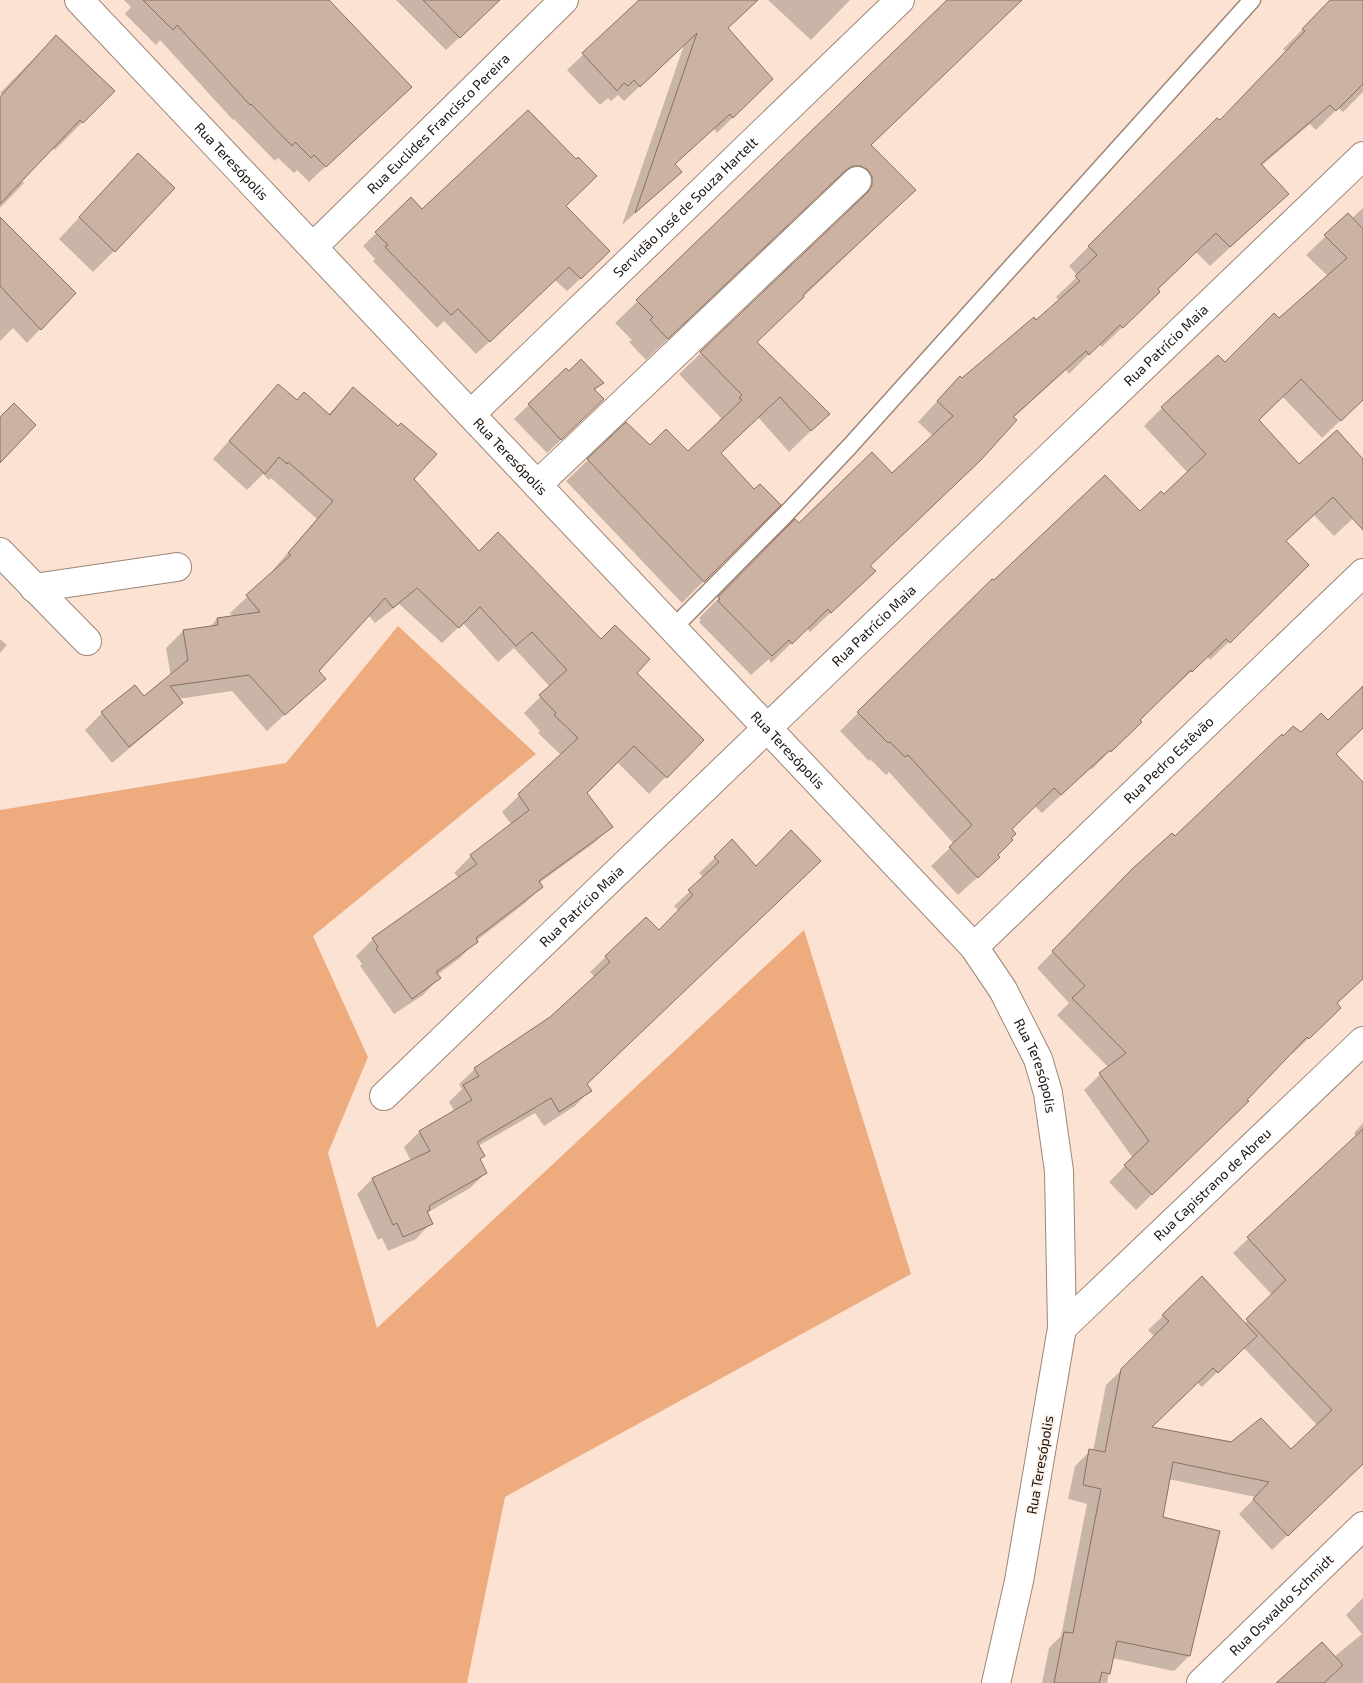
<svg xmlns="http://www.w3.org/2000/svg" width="1363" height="1683" font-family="'Exo 2',sans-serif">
<rect width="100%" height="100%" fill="#fce2d2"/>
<path fill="#eeac7e" d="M 398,626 L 536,754 L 313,936 L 368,1057 L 328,1153 L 377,1328 L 804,930 L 911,1274 L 505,1497 L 467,1683 L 0,1683 L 0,810 L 286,763 Z"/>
<g fill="#0003" fill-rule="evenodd">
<path d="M 124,0 L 327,0 L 341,13 L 340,14 L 394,103 L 309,182 L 297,170 L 294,173 L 278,158 L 275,161 L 234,119 L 233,120 L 160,40 L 156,45 L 125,14 L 131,7 Z"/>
<path d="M 396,0 L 499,0 L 446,50 Z"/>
<path d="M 641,0 L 757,0 L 727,29 L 772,79 L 717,133 L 714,129 L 674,165 L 680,172 L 622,225 L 684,45 L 624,101 L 618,95 L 611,101 L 608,98 L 600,105 L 567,70 Z"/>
<path d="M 768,0 L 850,0 L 811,40 Z"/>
<path d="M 949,0 L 1021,0 L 870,145 L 915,190 L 756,342 L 828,414 L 789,452 L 758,417 L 720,454 L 754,491 L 779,505 L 682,603 L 566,481 L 588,460 L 650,447 L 687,452 L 720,422 L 719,420 L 721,418 L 679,374 L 848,213 L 851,208 L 851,199 L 839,187 L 830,187 L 823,191 L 646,360 L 629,342 L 632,340 L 615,323 Z"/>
<path d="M 1332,0 L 1363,0 L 1363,92 L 1343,112 L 1338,108 L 1316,130 L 1310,124 L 1261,166 L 1288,194 L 1210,266 L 1196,252 L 1156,289 L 1159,292 L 1102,347 L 1099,344 L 1069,374 L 1066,370 L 1013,418 L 869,566 L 854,591 L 810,632 L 807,628 L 771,663 L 769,659 L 751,675 L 699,622 L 701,620 L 699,618 L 795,521 L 799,525 L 892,474 L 933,436 L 918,422 L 940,398 L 1036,322 L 1060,301 L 1056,297 L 1078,276 L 1069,266 L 1217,119 L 1219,122 L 1286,52 L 1283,49 Z"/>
<path d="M 56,36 L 113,91 L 55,150 L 53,148 L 21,180 L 24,183 L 0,208 L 0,98 L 3,95 L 0,93 Z"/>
<path d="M 138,155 L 114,251 L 93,272 L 59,239 Z"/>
<path d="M 411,199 L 422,211 L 564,206 L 596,264 L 567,291 L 555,280 L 476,354 L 444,321 L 437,328 L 373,261 L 375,259 L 363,246 Z"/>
<path d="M 1363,208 L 1363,399 L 1322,438 L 1282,396 L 1258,420 L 1299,466 L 1363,461 L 1363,509 L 1334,536 L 1314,515 L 1285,542 L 1308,565 L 1210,660 L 1207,656 L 1173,689 L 1172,688 L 1092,769 L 1090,768 L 1042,813 L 1035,806 L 1010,830 L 980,875 L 958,895 L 931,866 L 954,844 L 889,772 L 886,775 L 870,759 L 869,761 L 840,731 L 992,580 L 994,582 L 1140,513 L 1164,496 L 1188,473 L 1144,426 L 1162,408 L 1225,363 L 1279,320 L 1328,276 L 1306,255 L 1348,215 L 1351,219 Z"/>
<path d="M 0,250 L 74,293 L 27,343 L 13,328 L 0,341 Z"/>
<path d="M 566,370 L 569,373 L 602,383 L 594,391 L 589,413 L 547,453 L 514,419 Z"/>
<path d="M 278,385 L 296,401 L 328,415 L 353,388 L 413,479 L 478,552 L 601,640 L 702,740 L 649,794 L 617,762 L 586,793 L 611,827 L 594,843 L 539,883 L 542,887 L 525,903 L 476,941 L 460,958 L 437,975 L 439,978 L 423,995 L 394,1014 L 360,966 L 362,964 L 356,956 L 373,939 L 459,878 L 454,873 L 471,856 L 512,825 L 502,812 L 561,755 L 538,733 L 540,731 L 524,713 L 550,687 L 514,648 L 498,662 L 463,623 L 442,643 L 399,604 L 375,623 L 368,615 L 318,671 L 324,678 L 267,731 L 232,691 L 178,699 L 181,703 L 164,719 L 112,763 L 85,730 L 102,713 L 144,698 L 171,676 L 166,648 L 183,631 L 209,628 L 217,619 L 233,617 L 230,613 L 274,572 L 273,570 L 317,519 L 271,478 L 269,480 L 263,474 L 247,490 L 213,459 Z"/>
<path d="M 0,639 L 7,645 L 0,653 Z"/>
<path d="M 1363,705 L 1363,727 L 1335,754 L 1363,783 L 1363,978 L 1336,1004 L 1324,1024 L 1292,1054 L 1290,1053 L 1231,1117 L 1136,1210 L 1109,1182 L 1133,1158 L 1084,1090 L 1108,1067 L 1057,1015 L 1069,1003 L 1037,968 L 1116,887 L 1175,838 L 1283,738 L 1301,734 Z"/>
<path d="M 732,841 L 586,1084 L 590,1090 L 575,1106 L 544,1126 L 535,1113 L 478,1146 L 484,1156 L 479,1160 L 486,1173 L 470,1188 L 427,1213 L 431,1223 L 416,1239 L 388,1251 L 382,1238 L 378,1240 L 357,1194 L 372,1179 L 411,1161 L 404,1147 L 419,1132 L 455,1112 L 449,1102 L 462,1089 L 459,1084 L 475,1069 L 550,1018 L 595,977 L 590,972 L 646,918 L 658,932 L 679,911 L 674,906 L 704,878 L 699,873 Z"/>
<path d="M 1363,1123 L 1363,1462 L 1272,1550 L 1239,1514 L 1256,1497 L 1168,1479 L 1162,1518 L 1189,1656 L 1174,1671 L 1112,1658 L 1107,1683 L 1042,1683 L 1049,1648 L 1061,1636 L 1087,1504 L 1068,1499 L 1075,1466 L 1090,1451 L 1093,1451 L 1106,1385 L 1155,1337 L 1148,1330 L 1163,1316 L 1244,1324 L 1272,1295 L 1233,1253 L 1357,1137 L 1354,1133 ZM 1243,1347 L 1318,1426 L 1291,1451 L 1150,1428 L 1197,1382 L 1202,1387 Z"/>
<path d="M 1363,1598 L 1363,1683 L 1279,1683 L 1334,1657 L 1362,1634 L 1346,1615 Z"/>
</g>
<g fill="#cbb2a3" stroke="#877163">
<path d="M 143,0 L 329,0 L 412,87 L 326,167 L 314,155 L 311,158 L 295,142 L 292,146 L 251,104 L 250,105 L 177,25 L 173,30 Z"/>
<path d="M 423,0 L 500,0 L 460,38 Z"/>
<path d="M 639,0 L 758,0 L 728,28 L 773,79 L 733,118 L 730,114 L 675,164 L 682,172 L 635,213 L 697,33 L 640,87 L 634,80 L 628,86 L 624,83 L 617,91 L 582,53 Z"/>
<path d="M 947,0 L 1022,0 L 871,145 L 916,190 L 803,295 L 804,297 L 757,342 L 830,414 L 811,431 L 780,397 L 721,453 L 754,489 L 760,484 L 781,505 L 704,582 L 587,459 L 626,422 L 650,445 L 666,429 L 688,451 L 742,400 L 739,398 L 742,395 L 700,352 L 868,192 L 872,185 L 872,177 L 868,170 L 861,166 L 853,166 L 846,170 L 668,339 L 650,320 L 653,317 L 636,300 Z"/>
<path d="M 1330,0 L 1363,0 L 1363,84 L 1336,111 L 1330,105 L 1261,164 L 1289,194 L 1230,247 L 1216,233 L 1158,289 L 1160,292 L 1123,328 L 1120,325 L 1089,355 L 1086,351 L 1013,417 L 1017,420 L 981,460 L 870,566 L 876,571 L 831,613 L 828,609 L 792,644 L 789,640 L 772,656 L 718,601 L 720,599 L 718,597 L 795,519 L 799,523 L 872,452 L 892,473 L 953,416 L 937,401 L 960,376 L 962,378 L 1034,317 L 1036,320 L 1080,281 L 1075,276 L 1097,255 L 1088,246 L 1217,118 L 1220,120 L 1305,31 L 1302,29 Z"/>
<path d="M 56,35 L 115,91 L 83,123 L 80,120 L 0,204 L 0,97 Z"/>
<path d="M 528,110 L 576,159 L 578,157 L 597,176 L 566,206 L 610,251 L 581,279 L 569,267 L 490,342 L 458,309 L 451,315 L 385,247 L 388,245 L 375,232 L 411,197 L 422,209 Z"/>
<path d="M 138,153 L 175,188 L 115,252 L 79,217 Z"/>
<path d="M 1348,213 L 1363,229 L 1363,400 L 1341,421 L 1301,379 L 1259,420 L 1299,464 L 1337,430 L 1363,459 L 1363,530 L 1333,497 L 1286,541 L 1309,565 L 1230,643 L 1226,639 L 1192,672 L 1191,670 L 1140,720 L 1142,722 L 1111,752 L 1110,750 L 1061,795 L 1054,788 L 1012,829 L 1016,834 L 1011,838 L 1013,840 L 998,855 L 1000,857 L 978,878 L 949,847 L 972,825 L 908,755 L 905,757 L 890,742 L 888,743 L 857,712 L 992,579 L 994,580 L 1105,475 L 1140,511 L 1161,491 L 1164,494 L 1206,454 L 1161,407 L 1218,355 L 1225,362 L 1274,313 L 1279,318 L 1347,258 L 1324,235 Z"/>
<path d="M 0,217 L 76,293 L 41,330 L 0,286 Z"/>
<path d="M 581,359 L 604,383 L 594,389 L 604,399 L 561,440 L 528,404 L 566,368 L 569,371 Z"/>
<path d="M 278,384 L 297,400 L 304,392 L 330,415 L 353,387 L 398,426 L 401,423 L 437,454 L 414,479 L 479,551 L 498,532 L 601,639 L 615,625 L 650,659 L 637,673 L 704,740 L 667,778 L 634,746 L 587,793 L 613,827 L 539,881 L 543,887 L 476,938 L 478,942 L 436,972 L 441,978 L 412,999 L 376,949 L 378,947 L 372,938 L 477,864 L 470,855 L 529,810 L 518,794 L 578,738 L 554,715 L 556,713 L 539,695 L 567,670 L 532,632 L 516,646 L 480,607 L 459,628 L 417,588 L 393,608 L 385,598 L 319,671 L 326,679 L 285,715 L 249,675 L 170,686 L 183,703 L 129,747 L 101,712 L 135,685 L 144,696 L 188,660 L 183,630 L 218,625 L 217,618 L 260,612 L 246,595 L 291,555 L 288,553 L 333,501 L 288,462 L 287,464 L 279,457 L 265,474 L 229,441 Z"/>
<path d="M 14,403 L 36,425 L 0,463 L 0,417 Z"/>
<path d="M 1363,686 L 1363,728 L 1336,754 L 1363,782 L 1363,979 L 1337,1003 L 1341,1008 L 1309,1039 L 1307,1037 L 1247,1100 L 1249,1101 L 1152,1195 L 1124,1165 L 1149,1141 L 1099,1073 L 1126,1053 L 1072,998 L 1085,986 L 1052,951 L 1132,869 L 1172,833 L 1175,836 L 1282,734 L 1283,736 L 1293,726 L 1301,732 L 1321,713 L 1328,720 Z"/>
<path d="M 791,830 L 821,861 L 587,1084 L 592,1091 L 559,1112 L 551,1098 L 477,1142 L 485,1156 L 480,1159 L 487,1173 L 429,1206 L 430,1210 L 427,1211 L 433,1224 L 403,1237 L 397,1223 L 393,1225 L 372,1178 L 430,1151 L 419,1131 L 472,1100 L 463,1085 L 479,1076 L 474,1068 L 550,1017 L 610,962 L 605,956 L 646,917 L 659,930 L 693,895 L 688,890 L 719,862 L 714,857 L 732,839 L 756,866 Z"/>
<path d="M 1363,1129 L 1363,1464 L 1288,1536 L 1253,1499 L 1269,1482 L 1173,1462 L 1163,1517 L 1220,1531 L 1190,1656 L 1117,1641 L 1110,1674 L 1102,1672 L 1099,1683 L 1054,1683 L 1064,1632 L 1073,1633 L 1101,1489 L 1083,1485 L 1089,1449 L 1105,1452 L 1121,1369 L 1169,1321 L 1162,1315 L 1202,1276 L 1257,1336 L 1218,1373 L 1213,1368 L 1152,1427 L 1231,1442 L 1261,1418 L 1291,1449 L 1332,1410 L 1246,1319 L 1286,1280 L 1247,1237 Z"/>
<path d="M 1322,1642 L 1343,1665 L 1324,1683 L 1276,1683 Z"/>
</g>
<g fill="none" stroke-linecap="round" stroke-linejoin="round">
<defs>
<path id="lane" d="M 673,628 L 784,516 L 850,446 L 1252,0"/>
<g id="street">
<path id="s1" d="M 313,247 L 564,0"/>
<path id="s2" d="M 471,414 L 900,0"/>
<path d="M 537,485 L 857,181"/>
<path d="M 0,552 L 87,641"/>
<path d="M 34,588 L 177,567"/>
<path id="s3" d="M 974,947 L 1363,573"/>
<path id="s4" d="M 384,1096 L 1363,156"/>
<path id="s5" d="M 1062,1328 L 1363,1041"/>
<path id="s6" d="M 1201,1683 L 1363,1526"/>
</g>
<g id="secondary">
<path id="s7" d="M 79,0 L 974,947 L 1003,990 L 1038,1059 L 1048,1093 L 1059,1171 L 1062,1328 L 1019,1581 L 996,1683"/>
</g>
</defs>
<use href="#lane" stroke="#9d8677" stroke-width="19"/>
<use href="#street" stroke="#9d8677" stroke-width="30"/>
<use href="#secondary" stroke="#9d8677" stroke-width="30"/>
<use href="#lane" stroke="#fff" stroke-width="16"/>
<use href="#street" stroke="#fff" stroke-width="28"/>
<use href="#secondary" stroke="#fff" stroke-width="28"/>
</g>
<g text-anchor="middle" stroke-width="4" stroke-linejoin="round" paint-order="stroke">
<g font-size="14" fill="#1c140e" stroke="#fdf3ec">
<text dy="5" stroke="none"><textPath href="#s1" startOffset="176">Rua Euclides Francisco Pereira</textPath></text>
<text dy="5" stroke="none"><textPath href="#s7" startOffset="222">Rua Teresópolis</textPath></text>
<text dy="5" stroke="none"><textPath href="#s2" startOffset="298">Servidão José de Souza Hartelt</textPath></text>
<text dy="5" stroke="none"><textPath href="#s4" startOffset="1084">Rua Patrício Maia</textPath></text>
<text dy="5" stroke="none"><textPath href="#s7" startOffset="628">Rua Teresópolis</textPath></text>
<text dy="5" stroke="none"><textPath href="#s4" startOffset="679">Rua Patrício Maia</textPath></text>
<text dy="5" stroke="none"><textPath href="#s7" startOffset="1032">Rua Teresópolis</textPath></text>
<text dy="5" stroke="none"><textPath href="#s3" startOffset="270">Rua Pedro Estêvão</textPath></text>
<text dy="5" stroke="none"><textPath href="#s4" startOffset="274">Rua Patrício Maia</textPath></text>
<text dy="5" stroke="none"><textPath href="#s7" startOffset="1438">Rua Teresópolis</textPath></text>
<text dy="5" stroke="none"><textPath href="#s5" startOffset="208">Rua Capistrano de Abreu</textPath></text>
<text transform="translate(1040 1465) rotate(-80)" y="5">Rua Teresópolis</text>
<text dy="5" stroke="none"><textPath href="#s6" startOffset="112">Rua Oswaldo Schmidt</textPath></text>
</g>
</g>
</svg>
